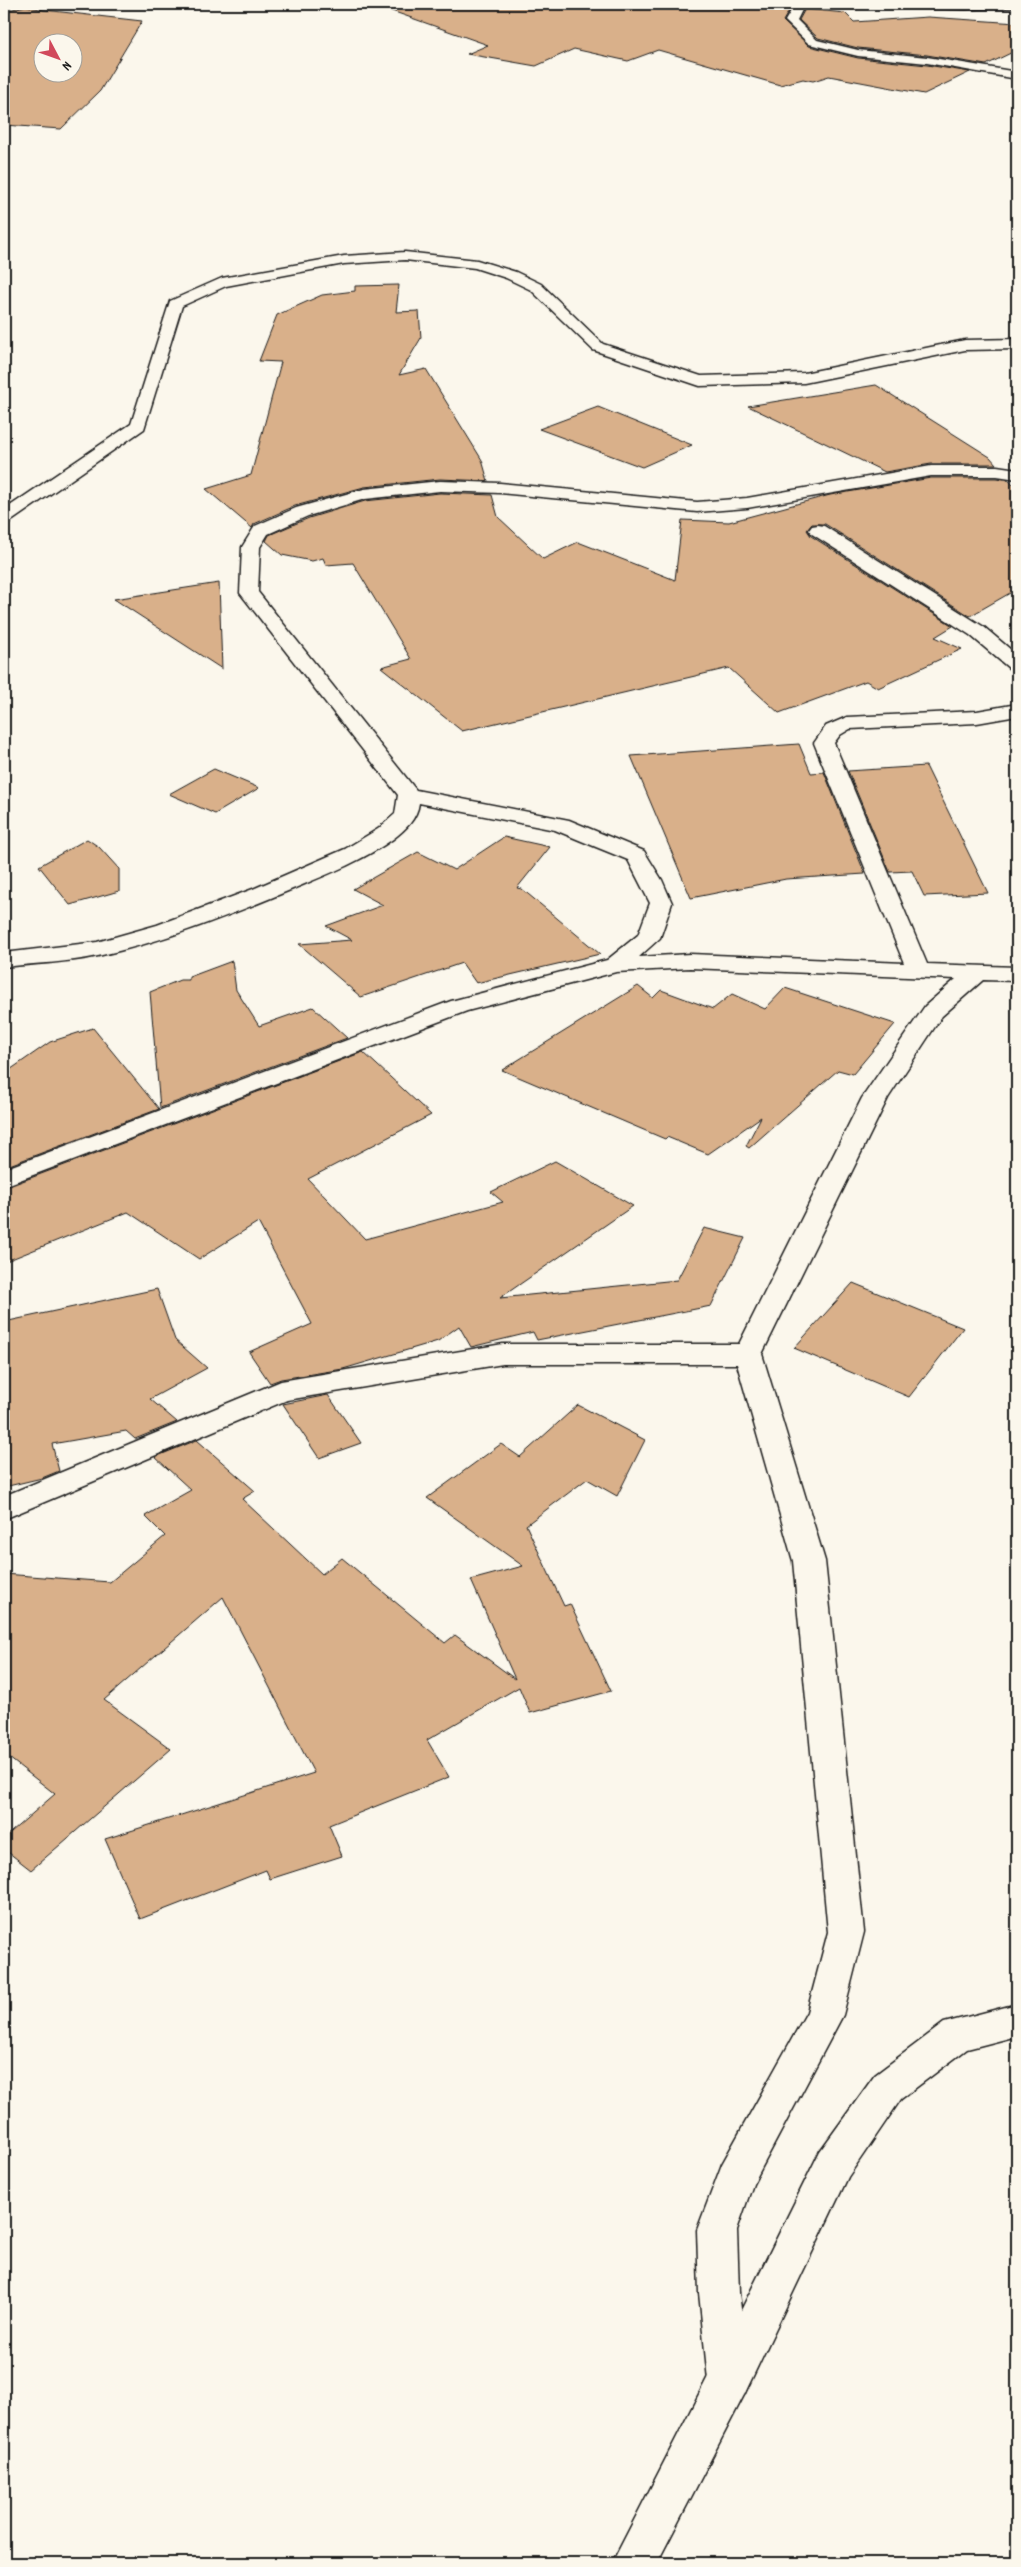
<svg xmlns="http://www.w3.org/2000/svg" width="1021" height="2567" font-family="Dekko,sans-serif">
<rect width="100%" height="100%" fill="#fbf7ec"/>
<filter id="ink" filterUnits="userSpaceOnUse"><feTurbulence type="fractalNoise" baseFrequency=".02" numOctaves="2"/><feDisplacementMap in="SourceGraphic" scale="10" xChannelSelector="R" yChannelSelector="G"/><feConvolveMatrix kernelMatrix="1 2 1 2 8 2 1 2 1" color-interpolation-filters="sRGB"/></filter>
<g filter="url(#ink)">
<g fill="#d9b08a" stroke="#1c1c1c" fill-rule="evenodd">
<path d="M 390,4 L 793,4 L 783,21 L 809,46 L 858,58 L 927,65 L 970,72 L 924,94 L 829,76 L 813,81 L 803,79 L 780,85 L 658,50 L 628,61 L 574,49 L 536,66 L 467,54 L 488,45 L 389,10 Z"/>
<path d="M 26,6 L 44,10 L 142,21 L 100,91 L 61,129 L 4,125 L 4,11 ZM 42,42 L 72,42 L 72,72 L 42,72 Z"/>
<path d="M 805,9 L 845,13 L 854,22 L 928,17 L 1017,23 L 1017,50 L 986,65 L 927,55 L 858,48 L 818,38 L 799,20 Z"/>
<path d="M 399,285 L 396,312 L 419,311 L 421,338 L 399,375 L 426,369 L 482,460 L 488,481 L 440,479 L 364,487 L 295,506 L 254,524 L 252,528 L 206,489 L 251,475 L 281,362 L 259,361 L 277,315 L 322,295 L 355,291 L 355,286 Z"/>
<path d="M 876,385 L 990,457 L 996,464 L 931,464 L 885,472 L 748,406 Z"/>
<path d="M 598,407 L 692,445 L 642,467 L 539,429 Z"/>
<path d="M 931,478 L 997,478 L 1009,480 L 1017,490 L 1017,589 L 970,616 L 825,524 L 812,524 L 807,530 L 811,536 L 953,626 L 935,637 L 962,649 L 878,688 L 866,681 L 779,713 L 729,668 L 462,731 L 381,667 L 411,659 L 353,563 L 326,565 L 323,558 L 312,561 L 282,555 L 266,541 L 269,535 L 309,518 L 365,501 L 440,493 L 492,495 L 498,517 L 543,559 L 578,542 L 675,580 L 682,520 L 729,522 L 830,495 Z"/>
<path d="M 219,583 L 222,669 L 114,599 Z"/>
<path d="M 799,744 L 811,773 L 824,772 L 865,874 L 786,879 L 691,898 L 631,756 Z"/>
<path d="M 926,766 L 988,893 L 924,896 L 912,871 L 890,872 L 848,771 Z"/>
<path d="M 214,769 L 259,788 L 215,814 L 169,794 Z"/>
<path d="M 504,837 L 550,847 L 517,888 L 522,889 L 600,954 L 476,983 L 462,963 L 361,997 L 299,944 L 352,940 L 326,926 L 383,905 L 353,889 L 418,852 L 454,870 Z"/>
<path d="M 87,839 L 99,847 L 119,869 L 119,891 L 70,905 L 39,866 Z"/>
<path d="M 232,961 L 236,990 L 259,1026 L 313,1007 L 347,1038 L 160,1108 L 150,992 L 180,980 L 189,980 L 189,977 Z"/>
<path d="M 638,986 L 653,998 L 661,990 L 713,1009 L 732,994 L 765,1009 L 785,988 L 895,1024 L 853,1074 L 838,1070 L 749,1148 L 746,1146 L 761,1117 L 708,1154 L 667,1137 L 665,1139 L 502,1070 Z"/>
<path d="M 93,1028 L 159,1109 L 4,1167 L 4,1074 L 50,1042 Z"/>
<path d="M 363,1052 L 431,1115 L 308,1179 L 365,1239 L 503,1202 L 491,1192 L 555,1161 L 633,1206 L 500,1298 L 677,1280 L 704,1228 L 745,1238 L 711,1306 L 537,1340 L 533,1332 L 471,1347 L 459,1326 L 438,1341 L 343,1369 L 281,1379 L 270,1383 L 249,1352 L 312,1324 L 258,1222 L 199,1259 L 128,1212 L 4,1262 L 4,1188 Z"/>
<path d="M 853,1283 L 963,1328 L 909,1397 L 794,1348 Z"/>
<path d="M 157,1289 L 175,1340 L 207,1368 L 150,1399 L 177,1422 L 135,1439 L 126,1431 L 52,1444 L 59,1471 L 42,1478 L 4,1487 L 4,1322 Z"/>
<path d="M 328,1395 L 361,1443 L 319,1458 L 283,1404 Z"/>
<path d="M 578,1405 L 645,1440 L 617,1496 L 587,1479 L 526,1525 L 564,1606 L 570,1604 L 611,1691 L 530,1713 L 519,1687 L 427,1740 L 449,1777 L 329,1825 L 342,1856 L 270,1879 L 266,1870 L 140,1919 L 105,1839 L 314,1773 L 223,1597 L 104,1700 L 171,1749 L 31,1870 L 4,1849 L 4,1838 L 55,1794 L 4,1754 L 4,1574 L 110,1582 L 165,1536 L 145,1516 L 191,1490 L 155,1457 L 197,1440 L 255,1491 L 242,1499 L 322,1574 L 342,1558 L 445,1643 L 455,1635 L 515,1679 L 471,1580 L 523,1566 L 427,1498 L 501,1444 L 520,1457 Z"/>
</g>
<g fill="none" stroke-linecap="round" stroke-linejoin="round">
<defs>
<g id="minor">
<path d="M 795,4 L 805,4 L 797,20 L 817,40 L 858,50 L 927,57 L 1017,72 L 1017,79 L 927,63 L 858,56 L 809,44 L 785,21 Z"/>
<path d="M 873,4 L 1017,4 L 1017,7 L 966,9 L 878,7 Z"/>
<path d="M 931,466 L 997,466 L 1017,469 L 1017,479 L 997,476 L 931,476 L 747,508 L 697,512 L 500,493 L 440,491 L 365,499 L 308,516 L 268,534 L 260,547 L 258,592 L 416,790 L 569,820 L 644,851 L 662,880 L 672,903 L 660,938 L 639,957 L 690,954 L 904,963 L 814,743 L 826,726 L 847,717 L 977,711 L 1017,704 L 1017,716 L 977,723 L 850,729 L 840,735 L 834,743 L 927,964 L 1017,967 L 1017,981 L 983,980 L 942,1016 L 888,1098 L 762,1354 L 825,1561 L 864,1932 L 843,2015 L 753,2184 L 737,2230 L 739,2293 L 750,2380 L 744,2395 L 729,2401 L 714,2395 L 708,2380 L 699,2293 L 697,2230 L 722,2164 L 807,2012 L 828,1932 L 793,1561 L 737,1364 L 503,1364 L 287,1400 L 4,1519 L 4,1496 L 281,1381 L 503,1344 L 739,1344 L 862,1098 L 925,1006 L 956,979 L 690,968 L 616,972 L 467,1011 L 4,1186 L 4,1169 L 451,1001 L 607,960 L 638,935 L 650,903 L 628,860 L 596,847 L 555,830 L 419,803 C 417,819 405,830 393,839 C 364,860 328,874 295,888 C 231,915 165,941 98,956 C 67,963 35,963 4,967 L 4,953 L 97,942 L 157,925 L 253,889 L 345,849 L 378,829 L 395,814 L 398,795 L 240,593 L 242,547 L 255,526 L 296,508 L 364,489 L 440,481 L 500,483 L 697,502 L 747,498 Z"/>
<path d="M 818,525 L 824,526 L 984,627 L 1017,655 L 1017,671 L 1010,669 L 970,635 L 812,534 L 809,530 L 812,526 Z"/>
</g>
<g id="tertiary">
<path d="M 405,252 L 477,260 L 516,272 L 541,284 L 603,344 L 701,376 L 804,373 L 965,340 L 1017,339 L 1017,349 L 965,350 L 804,383 L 700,386 L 593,350 L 531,290 L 506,278 L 475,268 L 405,260 L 344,264 L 226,286 L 182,306 L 144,429 L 10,522 L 4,523 L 4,510 L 131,424 L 170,301 L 222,278 L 344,256 Z"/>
<path d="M 1017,2004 L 1017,2036 L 967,2049 L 901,2099 L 848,2177 L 744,2395 L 657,2563 L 612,2563 L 714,2365 L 820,2151 L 875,2075 L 944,2023 Z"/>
</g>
</defs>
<use href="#minor" stroke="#1c1c1c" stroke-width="3"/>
<use href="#tertiary" stroke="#1c1c1c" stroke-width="3"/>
<use href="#minor" fill="#fbf7ec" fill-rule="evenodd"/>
<use href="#tertiary" fill="#fbf7ec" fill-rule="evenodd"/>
</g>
</g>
<rect width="1021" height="2567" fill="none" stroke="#fbf7ec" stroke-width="20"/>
<rect x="10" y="10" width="1001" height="2547" fill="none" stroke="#1c1c1c" stroke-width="2" filter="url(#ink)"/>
<g transform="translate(58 58) rotate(131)"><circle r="24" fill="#fbf7ec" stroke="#a29f99"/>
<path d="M0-4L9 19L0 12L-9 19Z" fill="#d1495b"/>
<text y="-8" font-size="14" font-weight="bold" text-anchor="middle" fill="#1c1c1c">N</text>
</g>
</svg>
